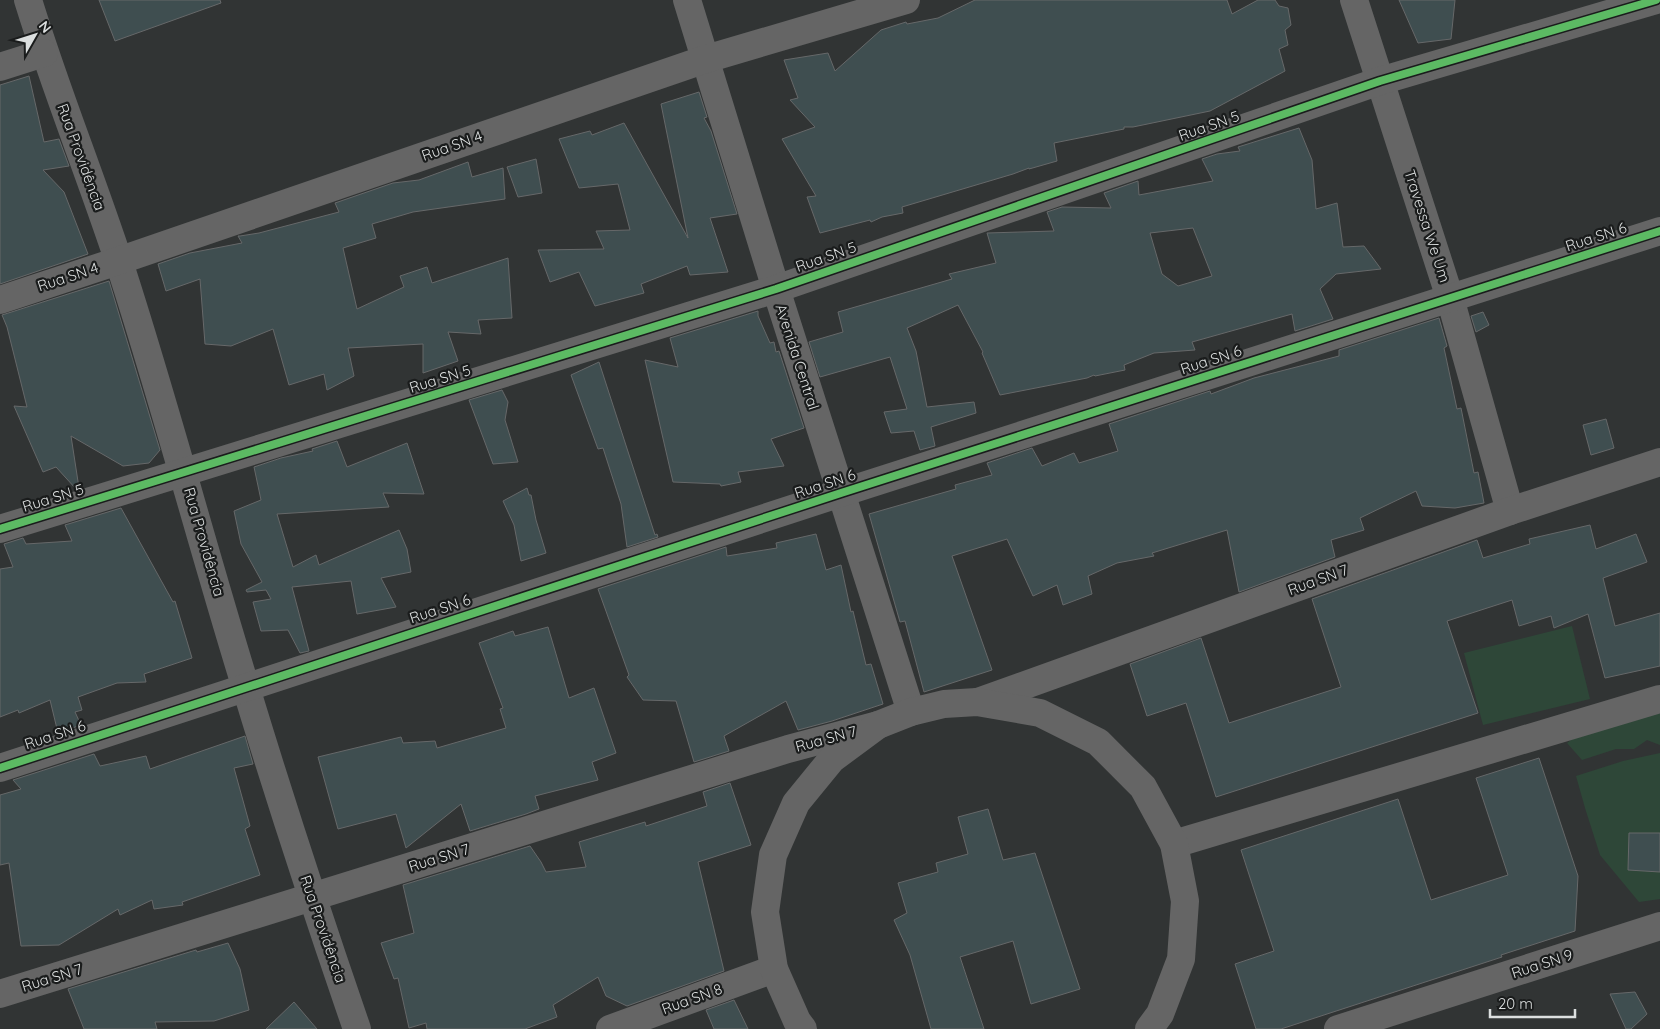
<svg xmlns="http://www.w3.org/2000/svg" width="1660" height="1029" font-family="Quicksand,sans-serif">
<rect width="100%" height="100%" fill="#313434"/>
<g fill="#2e4738">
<path d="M 1572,626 L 1590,699 L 1483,725 L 1464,653 Z"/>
<path d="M 1660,713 L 1660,745 L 1647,740 L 1634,749 L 1616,749 L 1582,760 L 1567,743 L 1576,736 L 1638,718 Z"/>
<path d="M 1660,753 L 1660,899 L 1639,902 L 1600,855 L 1585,808 L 1576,776 L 1623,761 Z"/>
</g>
<g fill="#3f4e50" stroke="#666869" fill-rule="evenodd">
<path d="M 99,0 L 220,0 L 221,3 L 115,41 Z"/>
<path d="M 975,0 L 1227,0 L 1232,14 L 1258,0 L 1275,0 L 1279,6 L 1288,8 L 1291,25 L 1285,30 L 1288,45 L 1279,49 L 1285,71 L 1210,111 L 1133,127 L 1124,127 L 1124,129 L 1054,143 L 1057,161 L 1029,169 L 1029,168 L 1013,174 L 902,207 L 903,213 L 882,217 L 871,222 L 870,220 L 820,233 L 807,197 L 816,196 L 782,139 L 815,127 L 790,100 L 798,98 L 784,60 L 828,53 L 835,71 L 881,30 L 906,22 L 907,24 L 938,18 Z"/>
<path d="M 1399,0 L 1455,0 L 1451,39 L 1418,43 Z"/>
<path d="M 29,76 L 44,142 L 59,139 L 69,166 L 43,170 L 64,192 L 88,254 L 0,284 L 0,85 Z"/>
<path d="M 699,92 L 707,117 L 704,118 L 711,131 L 737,214 L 710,218 L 728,272 L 690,275 L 687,266 L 641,284 L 644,293 L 595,306 L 579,272 L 550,282 L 538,250 L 604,249 L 596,231 L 630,230 L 618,184 L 579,188 L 559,139 L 590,131 L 592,135 L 624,123 L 688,238 L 661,104 Z"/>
<path d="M 1299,128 L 1312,160 L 1316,209 L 1337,203 L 1343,247 L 1364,246 L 1381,269 L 1336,274 L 1320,289 L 1333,319 L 1295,331 L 1292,314 L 1192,342 L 1195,350 L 1154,353 L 1124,365 L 1125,370 L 1095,376 L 1094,375 L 1087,378 L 1000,395 L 982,353 L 983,352 L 958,305 L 907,328 L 916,351 L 927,407 L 974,402 L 976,413 L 931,427 L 935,446 L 920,450 L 914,431 L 891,433 L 884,412 L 907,409 L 890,357 L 820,377 L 809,342 L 843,332 L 838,312 L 952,279 L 949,274 L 996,263 L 987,233 L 1054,231 L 1047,212 L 1062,207 L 1111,208 L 1104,193 L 1138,181 L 1139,195 L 1213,181 L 1202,159 L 1217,154 L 1240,151 L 1238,147 ZM 1193,228 L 1212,276 L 1178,286 L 1162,274 L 1150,233 Z"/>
<path d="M 536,159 L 542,193 L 518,197 L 507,167 Z"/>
<path d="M 468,162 L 472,177 L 503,168 L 505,199 L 413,212 L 372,224 L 376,238 L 343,248 L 357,309 L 404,287 L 400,276 L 427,267 L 432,283 L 508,258 L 512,318 L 478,320 L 481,334 L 448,332 L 458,361 L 423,373 L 423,344 L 348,348 L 354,376 L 327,390 L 324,374 L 289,385 L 273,329 L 231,346 L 205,344 L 200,279 L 166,291 L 158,264 L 190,253 L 242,243 L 238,236 L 240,236 L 259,233 L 339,212 L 335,203 L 393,183 L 419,180 Z"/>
<path d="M 109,281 L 160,450 L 149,463 L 123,466 L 71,436 L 79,488 L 76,489 L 56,467 L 43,472 L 14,406 L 27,407 L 7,327 L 2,315 Z"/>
<path d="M 758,311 L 758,316 L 770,343 L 774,342 L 776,352 L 779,351 L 804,428 L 771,439 L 784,466 L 738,472 L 741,482 L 721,486 L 720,484 L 673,482 L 645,360 L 678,367 L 670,338 Z"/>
<path d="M 1483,312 L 1489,325 L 1476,332 L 1471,316 Z"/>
<path d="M 1439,318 L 1447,346 L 1444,348 L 1457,409 L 1461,408 L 1474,473 L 1478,472 L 1484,503 L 1455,508 L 1422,506 L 1416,491 L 1360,518 L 1364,530 L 1331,540 L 1335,557 L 1239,592 L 1227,530 L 1152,553 L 1154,556 L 1117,563 L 1088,576 L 1092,594 L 1063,605 L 1057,585 L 1033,596 L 1007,539 L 952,556 L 992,670 L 924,692 L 905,621 L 900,622 L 869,514 L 956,489 L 955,485 L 992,475 L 987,463 L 1032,448 L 1042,466 L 1074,453 L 1079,463 L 1118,451 L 1109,424 L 1210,391 L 1211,394 L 1254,378 L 1339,356 L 1339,350 Z"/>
<path d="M 599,362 L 655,535 L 657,534 L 658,537 L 627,547 L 621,504 L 603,448 L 598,449 L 571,375 Z"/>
<path d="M 502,390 L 508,402 L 505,420 L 518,462 L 493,464 L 469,400 Z"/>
<path d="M 1606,419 L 1614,448 L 1591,455 L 1583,425 Z"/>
<path d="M 337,441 L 347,467 L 407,443 L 424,494 L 383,493 L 389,507 L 277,514 L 293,567 L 316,555 L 319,565 L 399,530 L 407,549 L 411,572 L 381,578 L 396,607 L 357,614 L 351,581 L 292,587 L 309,651 L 300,653 L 288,630 L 261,631 L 253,602 L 271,599 L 266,590 L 247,592 L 246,590 L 262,582 L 241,544 L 234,511 L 261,500 L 254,467 L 281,458 L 313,451 L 312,449 Z"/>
<path d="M 527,488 L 529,495 L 531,495 L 536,520 L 546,553 L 521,561 L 514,525 L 503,501 Z"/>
<path d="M 121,508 L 173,602 L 175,601 L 192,658 L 144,674 L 146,682 L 117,683 L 78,697 L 82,710 L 75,712 L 81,725 L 58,733 L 50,700 L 19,713 L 18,710 L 0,717 L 0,569 L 13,567 L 4,544 L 23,538 L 26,544 L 72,541 L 65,525 Z"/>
<path d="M 1590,525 L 1596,549 L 1636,534 L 1647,562 L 1603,578 L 1615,626 L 1660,613 L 1660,666 L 1605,678 L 1588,614 L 1554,628 L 1551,616 L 1519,626 L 1512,600 L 1447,621 L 1478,713 L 1216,797 L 1186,703 L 1147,716 L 1130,664 L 1201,638 L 1229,723 L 1341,687 L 1312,599 L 1477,540 L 1483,558 L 1530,544 L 1529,539 Z"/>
<path d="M 816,534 L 826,570 L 841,565 L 851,612 L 853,611 L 866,665 L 871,664 L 883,704 L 832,721 L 798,730 L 786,701 L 724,736 L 729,751 L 694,762 L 676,701 L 643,700 L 627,677 L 629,675 L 598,589 L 726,547 L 727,556 L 777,548 L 776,543 Z"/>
<path d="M 548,627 L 569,698 L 594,688 L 616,753 L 592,762 L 598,780 L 535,796 L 539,809 L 526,814 L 470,831 L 461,804 L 406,848 L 396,814 L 338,829 L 318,757 L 401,737 L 403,743 L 435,741 L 437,748 L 506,728 L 500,709 L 503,708 L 479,643 L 513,631 L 515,636 Z"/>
<path d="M 245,736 L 253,764 L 234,768 L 250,826 L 245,829 L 260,875 L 182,902 L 183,905 L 154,909 L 152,900 L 120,915 L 118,909 L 59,945 L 21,946 L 9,863 L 0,865 L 0,795 L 21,789 L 13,780 L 94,754 L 100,766 L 146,756 L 150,769 Z"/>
<path d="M 1539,758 L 1578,876 L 1575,931 L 1501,955 L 1502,957 L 1281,1029 L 1256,1029 L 1235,964 L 1274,951 L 1241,850 L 1398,799 L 1431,900 L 1508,875 L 1476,778 Z"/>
<path d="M 730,783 L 751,845 L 698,862 L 724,971 L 627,1006 L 606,996 L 598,977 L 553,1005 L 557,1017 L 525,1029 L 427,1029 L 426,1023 L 409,1028 L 398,978 L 394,979 L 381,943 L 414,933 L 403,885 L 530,846 L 541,862 L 546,872 L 586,867 L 579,842 L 645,822 L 646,826 L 707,806 L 703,792 Z"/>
<path d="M 988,809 L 1003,860 L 1035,853 L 1080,989 L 1031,1004 L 1013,941 L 960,957 L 984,1029 L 931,1029 L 910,955 L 894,920 L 907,913 L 898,883 L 938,872 L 936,863 L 968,854 L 958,817 Z"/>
<path d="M 1629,833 L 1660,833 L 1660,872 L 1628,870 Z"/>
<path d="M 228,943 L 240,969 L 249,1010 L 214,1021 L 155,1022 L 157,1029 L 84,1029 L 68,989 L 196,950 L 197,952 Z"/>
<path d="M 1635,992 L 1647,1014 L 1631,1029 L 1626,1029 L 1610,994 Z"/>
<path d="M 734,1000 L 748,1029 L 714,1029 L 706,1010 Z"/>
<path d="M 294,1002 L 317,1029 L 266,1029 Z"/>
</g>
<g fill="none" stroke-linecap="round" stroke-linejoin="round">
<g stroke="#656565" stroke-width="28">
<path d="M 28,0 C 55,88 90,174 119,262 C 165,403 202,546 246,688 C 281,803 318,916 357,1029"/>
<path d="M 687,0 L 776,289 L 911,712"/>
<path d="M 1354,0 L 1450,298 L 1510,511"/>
<path d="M 0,67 L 44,53"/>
<path d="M 0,300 L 118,261 L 706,59 L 906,0"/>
<path d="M 0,529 L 776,289 L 1380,81 L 1656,0"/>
<path d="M 978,702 L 1510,511 L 1660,462"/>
<path d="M 0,768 L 841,493 L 1660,231"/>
<path d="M 1174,844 L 1660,699"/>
<path d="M 0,994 L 788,749 L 878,725"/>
<path d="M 610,1029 L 774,969"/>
<path d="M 803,1029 L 797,1021 L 774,969 L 765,912 L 773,855 L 796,803 L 832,759 L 878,725 L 911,712 L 944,704 L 977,702 L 1040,713 L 1098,742 L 1143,787 L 1174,844 L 1185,901 L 1181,959 L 1160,1014 L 1149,1029"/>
<path d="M 1338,1029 L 1660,926"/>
</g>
<defs>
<g id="cycleway">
<path d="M 0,529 L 776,289 L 1380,81 L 1656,0"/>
<path d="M 0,768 L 841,493 L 1660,231"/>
</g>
</defs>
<use href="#cycleway" stroke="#1a1c1c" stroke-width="11"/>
<use href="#cycleway" stroke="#5cba63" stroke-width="8"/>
</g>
<g text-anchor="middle" stroke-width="4.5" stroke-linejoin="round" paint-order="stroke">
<g font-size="15" fill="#dcdfdf" stroke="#1a1c1c">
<text transform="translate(1209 126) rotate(-19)" y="5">Rua SN 5</text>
<text transform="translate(452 146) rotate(-19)" y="5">Rua SN 4</text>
<text transform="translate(81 157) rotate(70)" y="5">Rua Providência</text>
<text transform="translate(1427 226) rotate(72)" y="5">Travessa We Um</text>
<text transform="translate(1596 237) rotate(-18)" y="5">Rua SN 6</text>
<text transform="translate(826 257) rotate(-19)" y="5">Rua SN 5</text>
<text transform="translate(68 277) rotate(-18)" y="5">Rua SN 4</text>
<text transform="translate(797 357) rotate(72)" y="5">Avenida Central</text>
<text transform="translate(1211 360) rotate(-18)" y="5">Rua SN 6</text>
<text transform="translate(440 379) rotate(-17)" y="5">Rua SN 5</text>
<text transform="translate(825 484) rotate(-18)" y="5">Rua SN 6</text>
<text transform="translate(53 498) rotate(-17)" y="5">Rua SN 5</text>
<text transform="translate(204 542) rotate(74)" y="5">Rua Providência</text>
<text transform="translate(1318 580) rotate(-20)" y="5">Rua SN 7</text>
<text transform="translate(440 609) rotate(-18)" y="5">Rua SN 6</text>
<text transform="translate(55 735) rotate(-18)" y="5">Rua SN 6</text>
<text transform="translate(826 739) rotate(-15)" y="5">Rua SN 7</text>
<text transform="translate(439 858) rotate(-17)" y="5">Rua SN 7</text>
<text transform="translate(323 929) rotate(71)" y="5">Rua Providência</text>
<text transform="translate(1542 964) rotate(-18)" y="5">Rua SN 9</text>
<text transform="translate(52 978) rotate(-17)" y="5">Rua SN 7</text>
<text transform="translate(692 999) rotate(-20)" y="5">Rua SN 8</text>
</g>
</g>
<g transform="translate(35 35) rotate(51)" stroke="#1a1c1c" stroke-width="4" paint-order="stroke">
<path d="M0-4L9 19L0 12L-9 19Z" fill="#dcdfdf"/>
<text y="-8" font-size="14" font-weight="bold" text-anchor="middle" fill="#dcdfdf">N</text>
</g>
<path d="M1490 1009v8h85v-8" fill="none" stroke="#dcdfdf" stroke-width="2.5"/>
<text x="1498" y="1009" font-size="15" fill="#dcdfdf" stroke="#1a1c1c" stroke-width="4" paint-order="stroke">20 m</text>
</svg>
